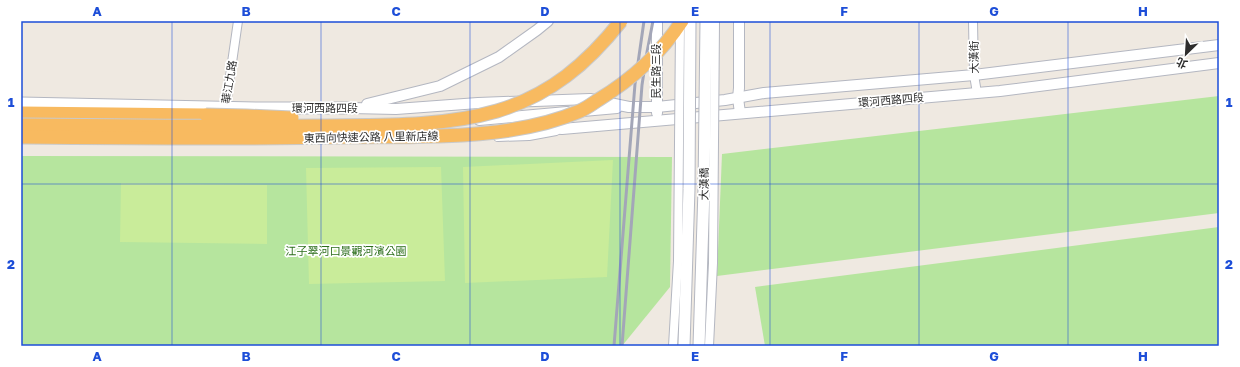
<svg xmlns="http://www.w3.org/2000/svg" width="1240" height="367" font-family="'Golos Text','Noto Sans TC',sans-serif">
<rect width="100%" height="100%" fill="#efe9e1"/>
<g fill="#b6e59e">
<path d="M 1219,96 L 1219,213 L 717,276 L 722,154 Z"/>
<path d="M 21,156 L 672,157 L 670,287 L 622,346 L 21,346 Z"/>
<path d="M 1219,227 L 1219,346 L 765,346 L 755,287 Z"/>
</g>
<g fill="#c9ec9a">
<path d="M 613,160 L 607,277 L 465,283 L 463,167 Z"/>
<path d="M 441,167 L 445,281 L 309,284 L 306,168 Z"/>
<path d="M 121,183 L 267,185 L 267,244 L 120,242 Z"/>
</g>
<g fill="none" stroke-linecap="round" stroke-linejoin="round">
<defs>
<g id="minor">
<path d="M 973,21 L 974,75 L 977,93"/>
<path d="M 225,111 L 238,21"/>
<path d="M 498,137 L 529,136 L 556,131"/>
</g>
<g id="tertiary">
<path d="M 657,21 L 657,113"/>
<path d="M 739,21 L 739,88 L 738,98 L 740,113"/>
<path d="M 367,104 L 440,86 L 499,57 L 537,30 L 548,21"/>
<path d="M 351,108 L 396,109 L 478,103 L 590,99 L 629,107 L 657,107 L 725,100 L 764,93 L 974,75 L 1219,45"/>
<path d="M 583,111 L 617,108"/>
<path d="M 479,120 L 567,112"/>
<path d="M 535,127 L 562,129 L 1000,91 L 1219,63"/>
</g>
<path id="secondary" d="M 21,103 L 258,108 L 351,108"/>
<path id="trunk" d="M 21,113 L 206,115"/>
</defs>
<use href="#minor" stroke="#b4b7c1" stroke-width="10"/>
<use href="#tertiary" stroke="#b4b7c1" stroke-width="12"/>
<use href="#secondary" stroke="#b4b7c1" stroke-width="13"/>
<use href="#trunk" stroke="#c9c9c9" stroke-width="15"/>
<use href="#minor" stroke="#fff" stroke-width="8"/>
<use href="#tertiary" stroke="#fff" stroke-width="10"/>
<use href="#secondary" stroke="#fff" stroke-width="11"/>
<use href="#trunk" stroke="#f8ba60" stroke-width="13"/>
<g stroke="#a3a6b8" stroke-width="3">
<path d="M 614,346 L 635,84 L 644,21"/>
<path d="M 622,346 L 642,85 L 647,52 L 653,21"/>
</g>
<defs>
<g id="minor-bridge">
<path d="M 673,346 L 678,261 L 680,26"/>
<path d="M 709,346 L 713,263 L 715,21"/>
</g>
<g id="secondary-bridge">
<path d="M 684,346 L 689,189 L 690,21"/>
<path d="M 699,346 L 704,189 L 706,21"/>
</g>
<g id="trunk-bridge">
<path d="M 206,115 L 247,116 L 292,118"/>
<path d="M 21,125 C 119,126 216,127 314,126 C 375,125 438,128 497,111 C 550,95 587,64 621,21"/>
<path d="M 21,137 C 129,138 236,139 344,137 C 419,136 511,141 580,111 C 587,108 592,104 598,100 C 631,80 661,53 682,21"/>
</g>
</defs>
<use href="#minor-bridge" stroke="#b4b7c1" stroke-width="10" stroke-linecap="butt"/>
<use href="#secondary-bridge" stroke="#b4b7c1" stroke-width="13" stroke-linecap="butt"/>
<use href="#trunk-bridge" stroke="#c9c9c9" stroke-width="15" stroke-linecap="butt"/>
<use href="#minor-bridge" stroke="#fff" stroke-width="8"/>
<use href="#secondary-bridge" stroke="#fff" stroke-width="11"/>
<use href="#trunk-bridge" stroke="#f8ba60" stroke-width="13"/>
</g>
<path fill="none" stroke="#1d4ed8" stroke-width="1" stroke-opacity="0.55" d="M 172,21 L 172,346M 321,21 L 321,346M 470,21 L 470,346M 620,21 L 620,346M 770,21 L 770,346M 919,21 L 919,346M 1068,21 L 1068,346M 21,184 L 1219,184"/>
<g text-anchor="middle" stroke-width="3.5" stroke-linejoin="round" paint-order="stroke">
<g font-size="11" fill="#2e2e2e" stroke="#fff">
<text transform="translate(974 57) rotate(-91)" y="4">大漢街</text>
<text transform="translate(656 71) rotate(-90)" y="4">民生路三段</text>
<text transform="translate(229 82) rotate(-81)" y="4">華江九路</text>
<text transform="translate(891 100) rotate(-5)" y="4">環河西路四段</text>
<text x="325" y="112">環河西路四段</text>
<text transform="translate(371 137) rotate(-1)" y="4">東西向快速公路 八里新店線</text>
<text transform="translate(704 184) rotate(-89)" y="4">大漢橋</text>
</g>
<g font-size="11" fill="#2c6e1b" stroke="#fff">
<text x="346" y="255">江子翠河口景觀河濱公園</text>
</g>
</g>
<rect width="1240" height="367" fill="none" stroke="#ffffff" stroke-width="44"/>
<g transform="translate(1186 54) rotate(205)" stroke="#ffffff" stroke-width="3" paint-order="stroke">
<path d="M0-3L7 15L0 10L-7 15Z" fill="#2e2e2e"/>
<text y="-6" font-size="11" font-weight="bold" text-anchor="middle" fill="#2e2e2e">北</text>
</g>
<rect x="22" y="22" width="1196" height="323" fill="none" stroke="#1d4ed8" stroke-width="1.5"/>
<g font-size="13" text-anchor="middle" font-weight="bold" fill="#1d4ed8">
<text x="97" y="16">A</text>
<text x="246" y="16">B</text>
<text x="396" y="16">C</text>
<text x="545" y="16">D</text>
<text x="695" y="16">E</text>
<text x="844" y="16">F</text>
<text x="994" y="16">G</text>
<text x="1143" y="16">H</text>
<text x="11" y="107">1</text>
<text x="1229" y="107">1</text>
<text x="11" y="269">2</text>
<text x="1229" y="269">2</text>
<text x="97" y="361">A</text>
<text x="246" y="361">B</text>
<text x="396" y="361">C</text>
<text x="545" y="361">D</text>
<text x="695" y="361">E</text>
<text x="844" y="361">F</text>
<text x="994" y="361">G</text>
<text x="1143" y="361">H</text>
</g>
</svg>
